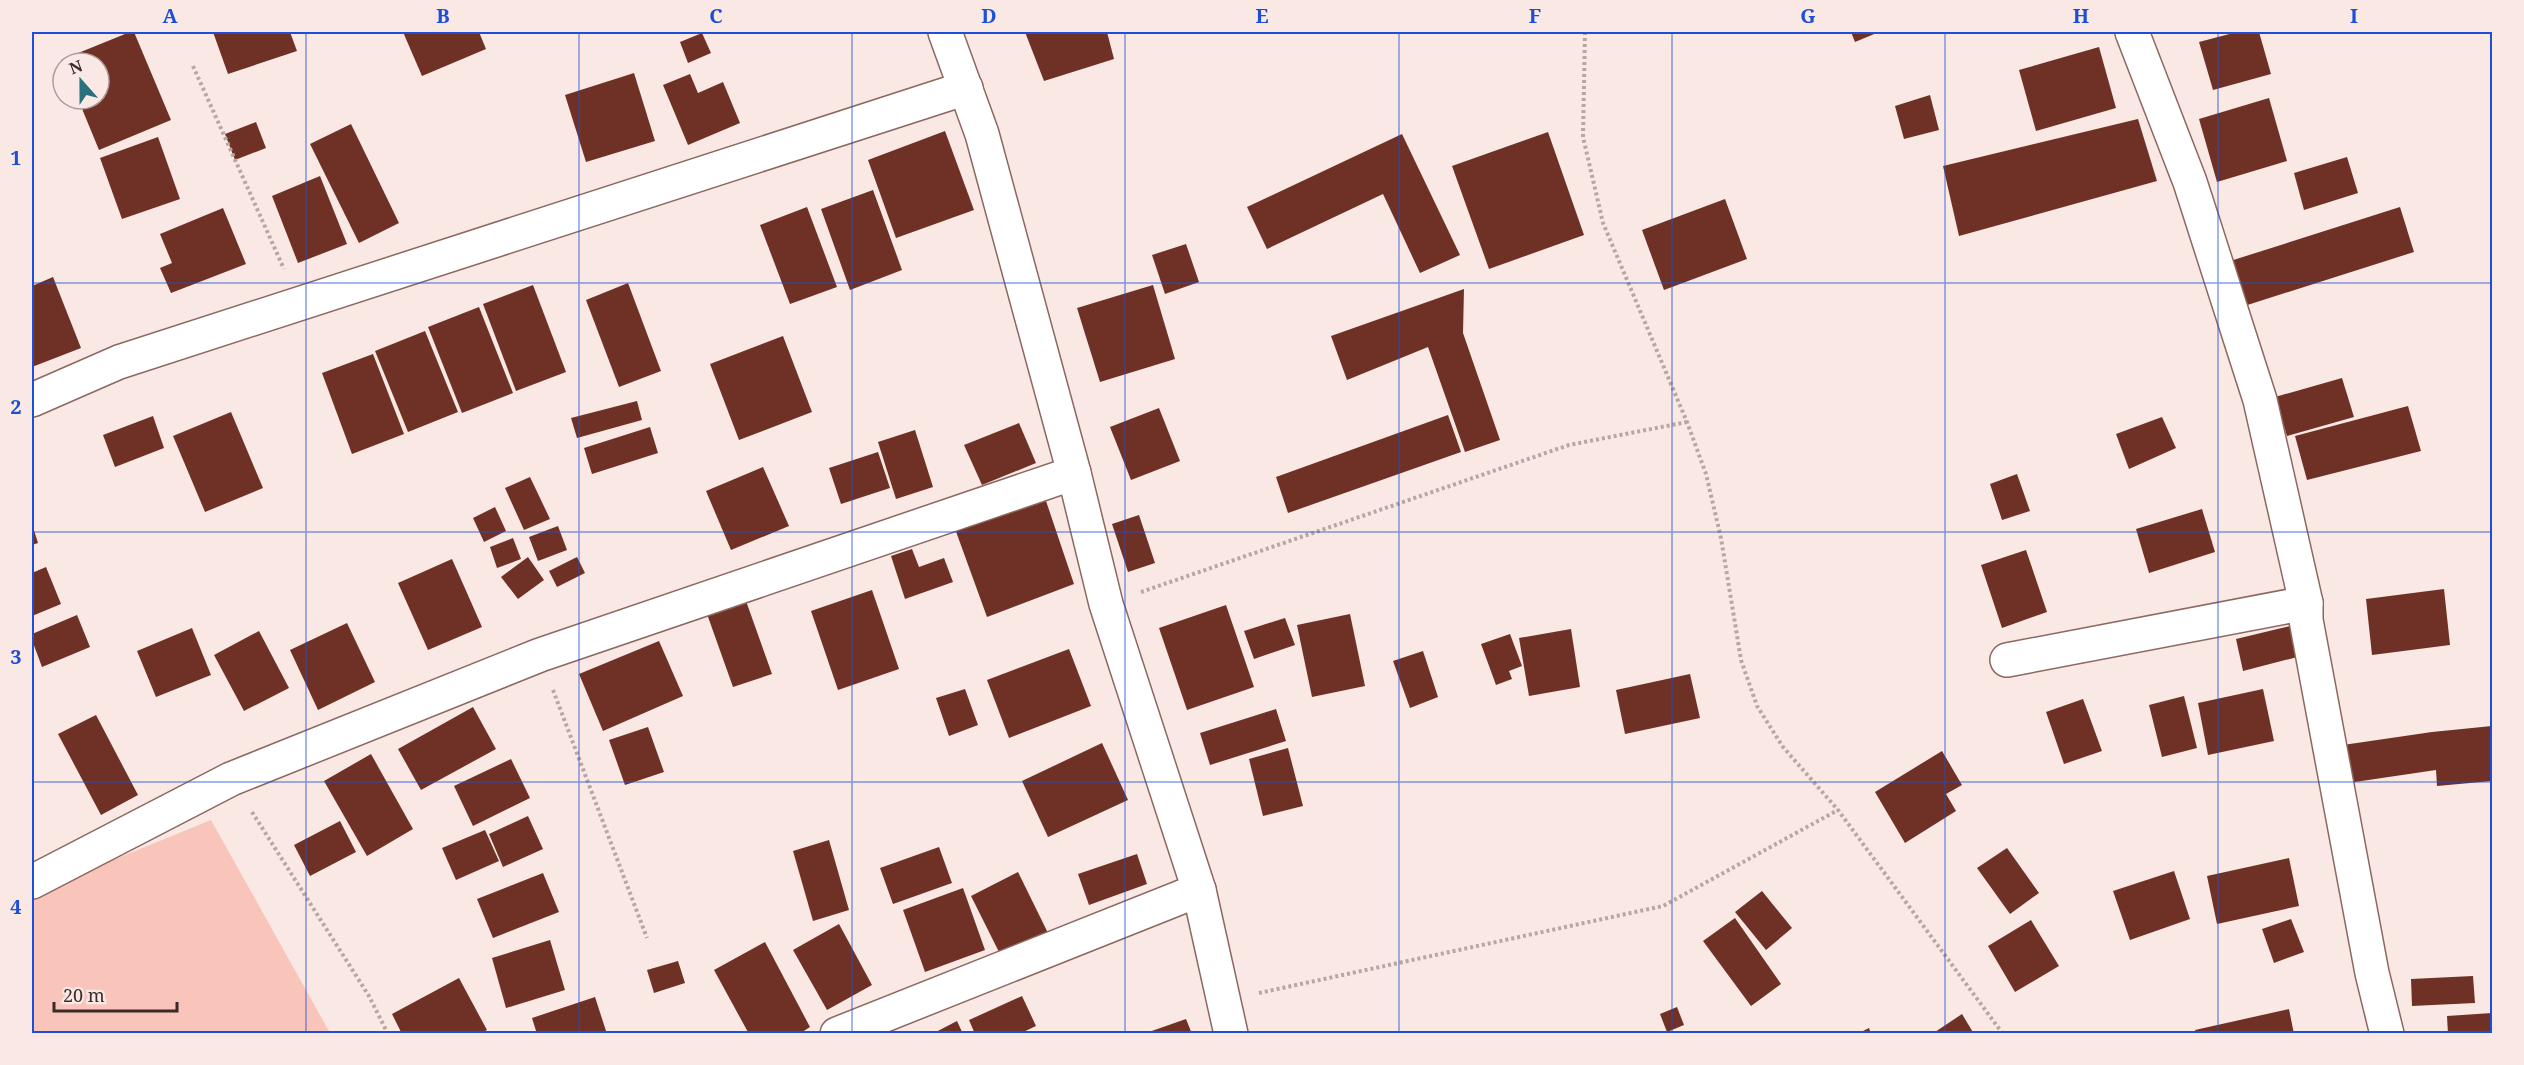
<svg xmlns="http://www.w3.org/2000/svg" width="2524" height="1065" font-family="'Noto Serif',serif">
<rect width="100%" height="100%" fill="#f9e8e4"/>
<path fill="#f9c4b9" d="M 211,820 L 330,1033 L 32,1034 L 32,893 Z"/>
<g fill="#6f3125">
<path d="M 130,32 L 134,32 L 171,120 L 99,150 L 78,99 L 99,99 L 99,63 L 63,63 L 61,60 Z"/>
<path d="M 213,32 L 290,32 L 297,51 L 228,74 Z"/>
<path d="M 403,32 L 479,32 L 486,49 L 422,76 Z"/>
<path d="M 1025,32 L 1107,32 L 1114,59 L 1044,81 Z"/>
<path d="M 1851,32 L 1879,32 L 1855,42 Z"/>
<path d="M 2237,32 L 2259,32 L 2271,74 L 2213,90 L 2199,42 Z"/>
<path d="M 702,33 L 711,53 L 688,63 L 680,42 Z"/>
<path d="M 2099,47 L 2116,108 L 2036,131 L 2019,70 Z"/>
<path d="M 634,73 L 655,141 L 586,162 L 565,95 Z"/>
<path d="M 690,74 L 698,93 L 723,82 L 740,123 L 688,145 L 663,85 Z"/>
<path d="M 1930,95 L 1939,130 L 1904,139 L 1895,106 Z"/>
<path d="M 2269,98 L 2287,161 L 2217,182 L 2199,119 Z"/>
<path d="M 2138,119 L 2157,181 L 1959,236 L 1943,166 Z"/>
<path d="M 256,122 L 266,148 L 235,160 L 225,134 Z"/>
<path d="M 351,124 L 399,223 L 359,243 L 310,144 Z"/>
<path d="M 945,131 L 974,210 L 896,238 L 868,160 Z"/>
<path d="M 1548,132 L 1584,235 L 1489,269 L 1452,166 Z"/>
<path d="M 1402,134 L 1460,255 L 1420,273 L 1383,194 L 1267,249 L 1247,207 Z"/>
<path d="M 158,137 L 180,199 L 122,219 L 100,158 Z"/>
<path d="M 2347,157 L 2358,193 L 2304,210 L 2294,173 Z"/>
<path d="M 320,176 L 347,244 L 298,263 L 272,196 Z"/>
<path d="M 873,190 L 902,270 L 850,290 L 821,209 Z"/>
<path d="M 1725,199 L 1747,259 L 1664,290 L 1642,230 Z"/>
<path d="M 807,207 L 837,287 L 790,304 L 760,225 Z"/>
<path d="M 2400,207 L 2414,252 L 2238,308 L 2224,263 Z"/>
<path d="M 223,208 L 246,264 L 171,293 L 160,268 L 172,263 L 160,234 Z"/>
<path d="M 1186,244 L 1199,282 L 1165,294 L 1152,255 Z"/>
<path d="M 53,277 L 81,348 L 32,367 L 32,286 Z"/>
<path d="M 628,283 L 661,371 L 619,387 L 586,300 Z"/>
<path d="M 533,285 L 566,372 L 516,391 L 483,304 Z"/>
<path d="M 1153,285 L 1175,359 L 1100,382 L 1077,308 Z"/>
<path d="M 1464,289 L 1463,333 L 1500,440 L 1465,452 L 1428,347 L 1347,380 L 1331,336 Z"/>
<path d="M 479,307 L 513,393 L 462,413 L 428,327 Z"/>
<path d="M 425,331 L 458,412 L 408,432 L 375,351 Z"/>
<path d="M 783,336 L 812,412 L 739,440 L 710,364 Z"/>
<path d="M 373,354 L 404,434 L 352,454 L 322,373 Z"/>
<path d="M 2342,378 L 2354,417 L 2287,436 L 2275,397 Z"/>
<path d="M 637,401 L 642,420 L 577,438 L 571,418 Z"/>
<path d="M 2408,406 L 2421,451 L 2307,480 L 2295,436 Z"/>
<path d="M 1159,408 L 1180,461 L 1131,480 L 1110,427 Z"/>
<path d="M 231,412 L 263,488 L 205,512 L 173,436 Z"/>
<path d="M 1448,415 L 1461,452 L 1288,513 L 1276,477 Z"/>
<path d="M 153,416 L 164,448 L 115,467 L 103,435 Z"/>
<path d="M 2162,417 L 2176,448 L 2129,469 L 2116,434 Z"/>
<path d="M 1019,423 L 1036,463 L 982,485 L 964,445 Z"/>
<path d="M 650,427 L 658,453 L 592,474 L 584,448 Z"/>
<path d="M 915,430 L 933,487 L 896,499 L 878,442 Z"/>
<path d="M 878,452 L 890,488 L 841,504 L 829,468 Z"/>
<path d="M 763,467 L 789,526 L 731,550 L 706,491 Z"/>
<path d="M 2017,474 L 2030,511 L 2002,520 L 1990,484 Z"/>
<path d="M 530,477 L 550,519 L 524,530 L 505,488 Z"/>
<path d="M 1044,495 L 1074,584 L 987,617 L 954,526 Z"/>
<path d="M 495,507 L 506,531 L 484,542 L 473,518 Z"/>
<path d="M 2202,509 L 2215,552 L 2149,573 L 2136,529 Z"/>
<path d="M 1139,515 L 1155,563 L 1128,572 L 1112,524 Z"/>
<path d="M 32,524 L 38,543 L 32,545 Z"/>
<path d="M 558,526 L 567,550 L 538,561 L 529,537 Z"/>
<path d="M 513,538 L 521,559 L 497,568 L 490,547 Z"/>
<path d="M 912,549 L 919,567 L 944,558 L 953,582 L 905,599 L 891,556 Z"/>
<path d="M 2026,550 L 2047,612 L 2002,628 L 1981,565 Z"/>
<path d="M 528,557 L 544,580 L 518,599 L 501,577 Z"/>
<path d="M 577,557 L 585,573 L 557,587 L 549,571 Z"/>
<path d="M 452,559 L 482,627 L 428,650 L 398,583 Z"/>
<path d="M 46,567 L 61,604 L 32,616 L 32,573 Z"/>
<path d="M 2444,589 L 2450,645 L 2372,655 L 2366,599 Z"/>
<path d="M 872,590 L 899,669 L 838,690 L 811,611 Z"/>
<path d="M 746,601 L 772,674 L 733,687 L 707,614 Z"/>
<path d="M 1226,605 L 1254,687 L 1187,710 L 1159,628 Z"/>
<path d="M 1350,614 L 1365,686 L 1312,697 L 1297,625 Z"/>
<path d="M 77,615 L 90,647 L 42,667 L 32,640 L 32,634 Z"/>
<path d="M 1285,618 L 1295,645 L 1254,659 L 1244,631 Z"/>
<path d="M 347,623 L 375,682 L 318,710 L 290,650 Z"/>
<path d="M 2294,625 L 2301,656 L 2243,671 L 2236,639 Z"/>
<path d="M 192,628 L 211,675 L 156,697 L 137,651 Z"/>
<path d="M 1571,629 L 1580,687 L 1529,696 L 1519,638 Z"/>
<path d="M 259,631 L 289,688 L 244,711 L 214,655 Z"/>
<path d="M 1510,634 L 1522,666 L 1509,671 L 1512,679 L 1496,685 L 1481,644 Z"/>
<path d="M 659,641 L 683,696 L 603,731 L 579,674 Z"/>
<path d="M 1069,649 L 1091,706 L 1009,738 L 987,680 Z"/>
<path d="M 1423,651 L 1438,697 L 1410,708 L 1393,661 Z"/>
<path d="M 1690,674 L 1700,718 L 1625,734 L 1616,690 Z"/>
<path d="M 965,689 L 978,725 L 949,736 L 936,698 Z"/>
<path d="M 2263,689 L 2274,741 L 2208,755 L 2198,703 Z"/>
<path d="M 2184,696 L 2197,748 L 2162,757 L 2149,705 Z"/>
<path d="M 2083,699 L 2102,751 L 2064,764 L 2046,712 Z"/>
<path d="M 473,707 L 496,749 L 421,790 L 398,749 Z"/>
<path d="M 1276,709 L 1286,741 L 1210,765 L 1200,733 Z"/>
<path d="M 96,715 L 138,795 L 101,815 L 58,734 Z"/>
<path d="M 2492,726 L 2492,781 L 2437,786 L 2436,770 L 2348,783 L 2343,745 L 2432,732 Z"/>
<path d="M 648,727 L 664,772 L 625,785 L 609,740 Z"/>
<path d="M 1102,743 L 1128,800 L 1048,837 L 1022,781 Z"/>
<path d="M 1288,748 L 1303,806 L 1263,816 L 1249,759 Z"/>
<path d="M 1942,751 L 1962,785 L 1946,794 L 1956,811 L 1905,843 L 1875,792 Z"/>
<path d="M 371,754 L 413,829 L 367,856 L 324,781 Z"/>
<path d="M 511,759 L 530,798 L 473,826 L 454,786 Z"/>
<path d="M 528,816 L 543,849 L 503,867 L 489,834 Z"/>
<path d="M 340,821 L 356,852 L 310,876 L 294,845 Z"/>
<path d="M 485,830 L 499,861 L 456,880 L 442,848 Z"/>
<path d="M 829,840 L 849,910 L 813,921 L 793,851 Z"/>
<path d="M 939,847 L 952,883 L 893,904 L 880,868 Z"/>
<path d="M 2007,848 L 2039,893 L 2010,914 L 1977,868 Z"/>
<path d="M 1137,854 L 1147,884 L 1089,905 L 1078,874 Z"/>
<path d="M 2289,858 L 2299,906 L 2217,924 L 2207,876 Z"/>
<path d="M 2174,871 L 2190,919 L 2130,940 L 2113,891 Z"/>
<path d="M 1018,872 L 1048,933 L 1001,956 L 971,896 Z"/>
<path d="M 543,873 L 559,912 L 493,938 L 477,899 Z"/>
<path d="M 963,888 L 985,950 L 925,972 L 903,910 Z"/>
<path d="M 1762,891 L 1792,928 L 1766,950 L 1735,912 Z"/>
<path d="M 1735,918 L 1781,984 L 1751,1006 L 1703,941 Z"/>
<path d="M 2291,919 L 2304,952 L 2274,963 L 2262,929 Z"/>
<path d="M 2031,920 L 2059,966 L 2015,992 L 1988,946 Z"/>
<path d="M 839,924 L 872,985 L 827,1010 L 793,950 Z"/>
<path d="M 550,940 L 565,990 L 506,1008 L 492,958 Z"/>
<path d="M 765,942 L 810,1027 L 799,1034 L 749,1034 L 714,970 Z"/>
<path d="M 678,961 L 685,983 L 654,993 L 647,970 Z"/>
<path d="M 2473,976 L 2475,1003 L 2412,1006 L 2411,979 Z"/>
<path d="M 459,978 L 487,1030 L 480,1034 L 402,1034 L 392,1014 Z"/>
<path d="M 1022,996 L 1036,1026 L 1019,1034 L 975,1034 L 969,1020 Z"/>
<path d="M 595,997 L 607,1034 L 537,1034 L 532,1018 Z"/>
<path d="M 1677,1007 L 1684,1025 L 1667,1032 L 1660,1014 Z"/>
<path d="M 2289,1009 L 2294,1034 L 2196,1034 L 2195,1030 Z"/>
<path d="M 2492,1013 L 2492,1034 L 2448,1034 L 2447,1016 Z"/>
<path d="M 1962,1014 L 1974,1034 L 1932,1034 Z"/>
<path d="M 1186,1019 L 1192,1034 L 1146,1034 L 1146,1033 Z"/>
<path d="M 957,1021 L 963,1034 L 932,1034 Z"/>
<path d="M 1869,1028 L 1871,1034 L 1857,1034 Z"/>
</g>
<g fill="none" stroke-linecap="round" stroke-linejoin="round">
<defs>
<g id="street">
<path d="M 945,32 L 982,134 L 1074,473 L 1106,604 L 1199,890 L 1231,1034"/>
<path d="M 2132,32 L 2190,182 L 2260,400 L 2306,603 L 2306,620 L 2372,973 L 2387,1034"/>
<path d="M 32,400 L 119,362 L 966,88"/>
<path d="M 2007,660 L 2306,603"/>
<path d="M 32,882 L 231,779 L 540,655 L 1074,473"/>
<path d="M 837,1034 L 1199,890"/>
</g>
</defs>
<use href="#street" stroke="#8c6860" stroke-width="36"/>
<g stroke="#b7a7a3" stroke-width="4" stroke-dasharray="3 3" stroke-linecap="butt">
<path d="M 1585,32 L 1583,137 L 1603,223 L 1687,422 L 1706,474 L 1721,538 L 1741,660 L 1757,706 L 1783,747 L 1838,810 L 2003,1034"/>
<path d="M 193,66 L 284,269"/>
<path d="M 1141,592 L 1569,445 L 1687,422"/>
<path d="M 553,690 L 647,938"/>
<path d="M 252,812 L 369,996 L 388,1034"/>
<path d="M 1259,993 L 1663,906 L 1838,810"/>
</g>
<use href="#street" stroke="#fff" stroke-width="33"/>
</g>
<path fill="none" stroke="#1d4ed8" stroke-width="1.5" stroke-opacity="0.55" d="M 306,32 L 306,1034M 579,32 L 579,1034M 852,32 L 852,1034M 1125,32 L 1125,1034M 1399,32 L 1399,1034M 1672,32 L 1672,1034M 1945,32 L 1945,1034M 2218,32 L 2218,1034M 32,283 L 2492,283M 32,532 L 2492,532M 32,782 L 2492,782"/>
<rect width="2524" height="1065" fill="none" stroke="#f9e8e4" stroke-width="66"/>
<g transform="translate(81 81) rotate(339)"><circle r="28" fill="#f9e8e4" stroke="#ad9c99" stroke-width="1.5"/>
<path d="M0-4.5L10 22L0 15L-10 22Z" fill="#2a717e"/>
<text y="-9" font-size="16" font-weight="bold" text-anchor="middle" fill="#3b2b28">N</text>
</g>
<path d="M54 1002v9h123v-9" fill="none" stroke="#3b2b28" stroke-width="3"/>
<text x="63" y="1002" font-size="18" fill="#3b2b28" stroke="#f9e8e4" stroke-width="4.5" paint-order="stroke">20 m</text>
<rect x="33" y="33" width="2458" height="999" fill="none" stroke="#1d4ed8" stroke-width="2"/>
<g font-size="20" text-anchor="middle" font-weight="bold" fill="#1d4ed8">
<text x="170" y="23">A</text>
<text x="443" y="23">B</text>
<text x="716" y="23">C</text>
<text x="989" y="23">D</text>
<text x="1262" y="23">E</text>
<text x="1535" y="23">F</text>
<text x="1808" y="23">G</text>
<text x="2081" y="23">H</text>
<text x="2354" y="23">I</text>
<text x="16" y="165">1</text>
<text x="16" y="414">2</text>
<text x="16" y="664">3</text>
<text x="16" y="914">4</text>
</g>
</svg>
